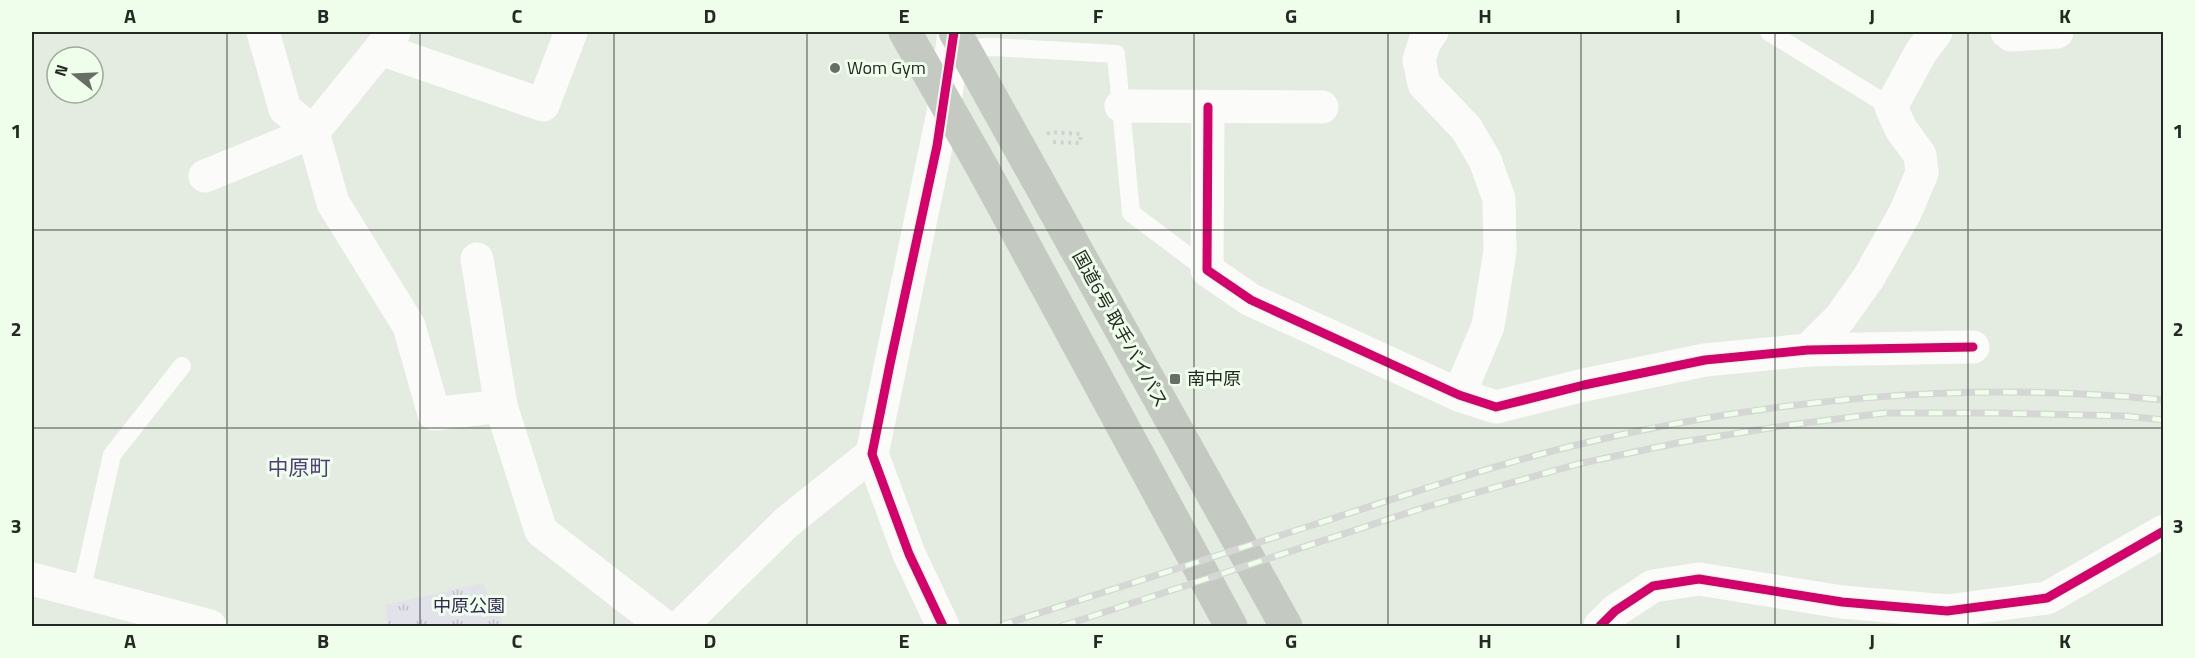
<svg xmlns="http://www.w3.org/2000/svg" width="2195" height="658" font-family="'Titillium Web','Noto Sans JP',sans-serif">
<defs>
<pattern id="park-tufts" width="24" height="20" patternUnits="userSpaceOnUse" patternTransform="scale(1.5)"><rect width="24" height="20" fill="#e1e2ea"/><path d="M3 7l-1-3M5 7V3M7 7l1-3M15 17l-1-3M17 17v-4M19 17l1-3" fill="none" stroke="#c1c2c8"/></pattern>
</defs>
<rect width="100%" height="100%" fill="#e4ece1"/>
<path fill="url(#park-tufts)" d="M 483,583 L 504,626 L 388,626 L 385,605 Z"/>
<g fill="none" stroke-linecap="round" stroke-linejoin="round">
<path stroke="#d0d2cf" stroke-width="4" stroke-dasharray="3 4.5" stroke-linecap="butt" d="M 1047,134 L 1051,132 L 1081,134 L 1080,143 L 1053,142"/>
<g stroke="#fbfcfa" stroke-width="18">
<path d="M 1769,32 L 1891,107"/>
<path d="M 965,48 L 993,47 L 1116,54 L 1131,213 L 1207,270"/>
<path d="M 81,592 L 112,455 L 182,366"/>
</g>
<g stroke="#fbfcfa" stroke-width="33">
<path d="M 394,32 L 313,132 L 333,203 L 409,326 L 434,414 L 501,406"/>
<path d="M 1432,32 L 1425,41 L 1419,60 L 1424,84 L 1466,128 L 1485,160 L 1499,199 L 1500,251 L 1488,326 L 1459,395"/>
<path d="M 2007,32 L 2011,35 L 2057,32"/>
<path d="M 380,49 L 543,105 L 571,32"/>
<path d="M 1121,106 L 1322,107"/>
<path d="M 1208,107 L 1207,270 L 1251,300 L 1459,395 L 1496,407 L 1584,385 L 1705,360 L 1808,350 L 1973,347"/>
<path d="M 205,176 L 313,132 L 285,109 L 263,32"/>
<path d="M 477,259 L 501,406 L 541,531 L 664,626"/>
<path d="M 1808,350 L 1840,318 L 1869,277 L 1905,213 L 1922,173 L 1920,155 L 1901,129 L 1891,107 L 1921,52 L 1936,32"/>
<path d="M 32,579 L 210,626"/>
<path d="M 681,626 L 787,522 L 872,454"/>
<path d="M 943,626 L 909,554 L 872,454 L 945,103"/>
<path d="M 1600,626 L 1615,611 L 1653,586 L 1699,579 L 1842,602 L 1947,611 L 2047,598 L 2164,531"/>
</g>
<path stroke="#fbfcfa" stroke-width="33" d="M 945,103 L 954,32"/>
<g stroke="#c4cac2" stroke-width="33">
<path d="M 905,32 L 982,167 L 1231,626"/>
<path d="M 955,32 L 1286,626"/>
</g>
<defs>
<g id="rail">
<path d="M 999,626 C 1105,592 1212,557 1319,523 C 1403,496 1487,467 1572,446 C 1764,399 1967,380 2164,400"/>
<path d="M 1062,626 L 1429,506 L 1578,464 L 1682,442 L 1789,425 L 1885,413 L 1994,413 L 2125,416 L 2164,420"/>
</g>
</defs>
<use href="#rail" stroke="#d5d7d4" stroke-width="7"/>
<use href="#rail" stroke="#eefeea" stroke-width="4.5" stroke-dasharray="14" stroke-linecap="butt"/>
<defs>
<g id="cycleway">
<path d="M 1208,107 L 1207,270 L 1251,300 L 1459,395 L 1496,407 L 1584,385 L 1705,360 L 1808,350 L 1973,347"/>
<path d="M 943,626 L 909,554 L 872,454 L 890,364 L 937,146 L 954,32"/>
<path d="M 1600,626 L 1615,611 L 1653,586 L 1699,579 L 1842,602 L 1947,611 L 2047,598 L 2164,531"/>
</g>
</defs>
<use href="#cycleway" stroke="#eefeea" stroke-width="13"/>
<use href="#cycleway" stroke="#d6006c" stroke-width="9"/>
</g>
<path fill="none" stroke="#242a23" stroke-width="1.5" stroke-opacity="0.55" d="M 227,32 L 227,626M 420,32 L 420,626M 614,32 L 614,626M 807,32 L 807,626M 1001,32 L 1001,626M 1194,32 L 1194,626M 1388,32 L 1388,626M 1581,32 L 1581,626M 1775,32 L 1775,626M 1968,32 L 1968,626M 32,230 L 2164,230M 32,428 L 2164,428"/>
<g fill="#676e66" stroke="#eefeea" stroke-width="2">
<circle cx="835" cy="68" r="6"/>
<rect x="1169" y="373" width="12" height="12" rx="3"/>
</g>
<g text-anchor="middle" stroke-width="6" stroke-linejoin="round" paint-order="stroke">
<g font-size="18" fill="#242a23" stroke="#eefeea" text-anchor="start">
<text x="847" y="74">Wom Gym</text>
<text x="1187" y="385">南中原</text>
</g>
<g font-size="18" fill="#242a23" stroke="#eefeea">
<text transform="translate(1120 329) rotate(61)" y="6">国道6号 取手バイパス</text>
</g>
<g font-size="18" fill="#342755" stroke="#eefeea">
<text x="469" y="612">中原公園</text>
</g>
<g font-size="21" fill="#4f3e7b" stroke="#eefeea">
<text x="299" y="475">中原町</text>
</g>
</g>
<rect width="2195" height="658" fill="none" stroke="#eefeea" stroke-width="66"/>
<g transform="translate(75 75) rotate(288)"><circle r="28" fill="#eefeea" stroke="#9da99a" stroke-width="1.5"/>
<path d="M0-4.5L10 22L0 15L-10 22Z" fill="#676e66"/>
<text y="-9" font-size="16" font-weight="bold" text-anchor="middle" fill="#242a23">N</text>
</g>
<rect x="33" y="33" width="2129" height="592" fill="none" stroke="#242a23" stroke-width="2"/>
<g font-size="20" text-anchor="middle" font-weight="bold" fill="#242a23">
<text x="130" y="23">A</text>
<text x="323" y="23">B</text>
<text x="517" y="23">C</text>
<text x="710" y="23">D</text>
<text x="904" y="23">E</text>
<text x="1098" y="23">F</text>
<text x="1291" y="23">G</text>
<text x="1485" y="23">H</text>
<text x="1678" y="23">I</text>
<text x="1872" y="23">J</text>
<text x="2065" y="23">K</text>
<text x="16" y="138">1</text>
<text x="2178" y="138">1</text>
<text x="16" y="336">2</text>
<text x="2178" y="336">2</text>
<text x="16" y="533">3</text>
<text x="2178" y="533">3</text>
<text x="130" y="648">A</text>
<text x="323" y="648">B</text>
<text x="517" y="648">C</text>
<text x="710" y="648">D</text>
<text x="904" y="648">E</text>
<text x="1098" y="648">F</text>
<text x="1291" y="648">G</text>
<text x="1485" y="648">H</text>
<text x="1678" y="648">I</text>
<text x="1872" y="648">J</text>
<text x="2065" y="648">K</text>
</g>
</svg>
